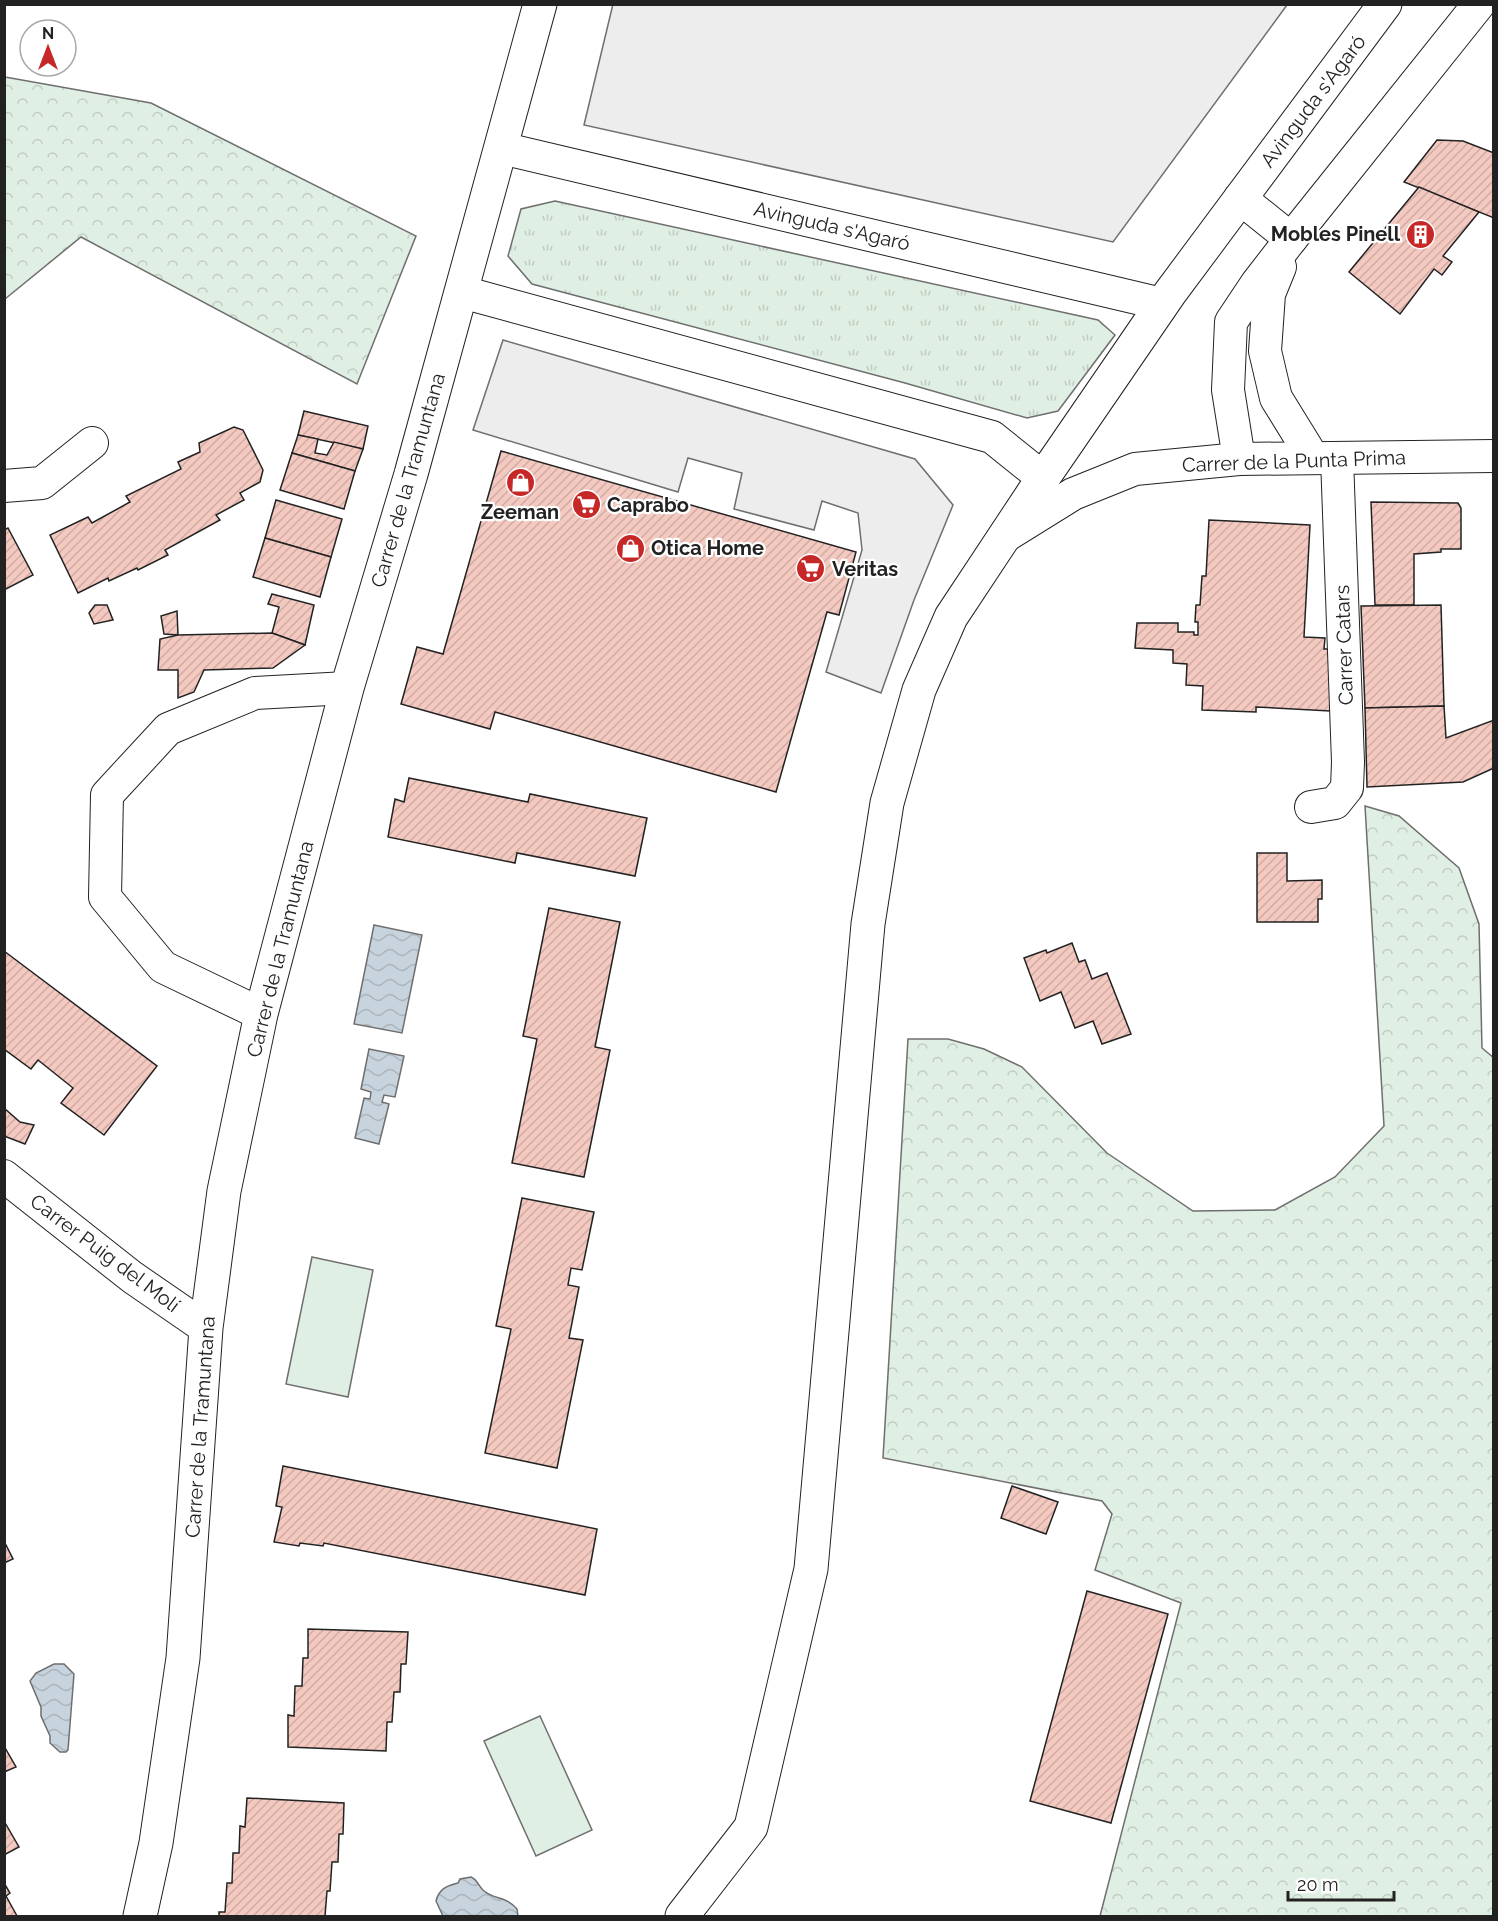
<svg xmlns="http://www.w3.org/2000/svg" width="1498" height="1921" font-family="Raleway,sans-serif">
<defs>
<pattern id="grass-tufts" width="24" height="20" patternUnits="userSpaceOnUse" patternTransform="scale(1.5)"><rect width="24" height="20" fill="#e0efe3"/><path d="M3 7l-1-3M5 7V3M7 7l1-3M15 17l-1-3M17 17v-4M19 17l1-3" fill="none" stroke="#c0cdc2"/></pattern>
<pattern id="forest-crowns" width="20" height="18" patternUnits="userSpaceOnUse" patternTransform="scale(1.5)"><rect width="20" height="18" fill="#e0efe3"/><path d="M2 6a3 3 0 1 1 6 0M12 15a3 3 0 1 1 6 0" fill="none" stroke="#c0cdc2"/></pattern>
<pattern id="water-waves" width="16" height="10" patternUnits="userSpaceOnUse" patternTransform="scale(1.5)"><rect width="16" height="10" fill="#c7d3dd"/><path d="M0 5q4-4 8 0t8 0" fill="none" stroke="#abb5bd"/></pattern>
<pattern id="building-hatch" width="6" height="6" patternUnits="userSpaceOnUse" patternTransform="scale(1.5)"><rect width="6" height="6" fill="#f3c9c0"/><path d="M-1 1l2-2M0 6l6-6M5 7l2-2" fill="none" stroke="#d0aca5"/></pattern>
</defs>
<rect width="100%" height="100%" fill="#fff"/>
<path fill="url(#grass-tufts)" stroke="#6f6f6f" stroke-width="1.5" d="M 555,201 L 1098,320 L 1115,335 L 1058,411 L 1027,418 L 905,383 L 532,284 L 508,256 L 521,209 Z"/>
<g fill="url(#forest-crowns)" stroke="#6f6f6f" stroke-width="1.5">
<path d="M 5,77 L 151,103 L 416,236 L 357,384 L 81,237 L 5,299 Z"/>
<path d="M 1365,806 L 1399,816 L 1459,868 L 1479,924 L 1482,1048 L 1494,1058 L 1493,1916 L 1100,1916 L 1181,1603 L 1095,1570 L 1112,1514 L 1102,1501 L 883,1458 L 908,1039 L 948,1039 L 984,1049 L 1022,1067 L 1107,1153 L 1193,1211 L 1275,1210 L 1335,1177 L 1384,1126 Z"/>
</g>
<g fill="#e0efe3" stroke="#6f6f6f" stroke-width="1.5">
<path d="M 312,1257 L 373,1270 L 348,1397 L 286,1384 Z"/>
<path d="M 540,1716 L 592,1830 L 536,1856 L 484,1741 Z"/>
</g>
<g fill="#ededed" stroke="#6f6f6f" stroke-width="1.5">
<path d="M 613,4 L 1287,4 L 1287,5 L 1113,242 L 584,125 Z"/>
<path d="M 503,340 L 915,459 L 953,505 L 914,600 L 881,693 L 826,672 L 862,550 L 858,513 L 822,501 L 814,530 L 734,509 L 742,473 L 688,458 L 678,492 L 473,430 Z"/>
</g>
<g fill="url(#water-waves)" stroke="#6f6f6f" stroke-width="1.5">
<path d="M 374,925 L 422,935 L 402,1033 L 354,1024 Z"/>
<path d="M 369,1049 L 404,1056 L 395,1097 L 384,1095 L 382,1102 L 389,1104 L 379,1144 L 355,1138 L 364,1098 L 370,1099 L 371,1092 L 361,1089 Z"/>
<path d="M 54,1664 L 64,1664 L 74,1674 L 68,1750 L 66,1752 L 60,1752 L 50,1743 L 50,1736 L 41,1716 L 41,1707 L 30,1681 L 36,1673 Z"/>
<path d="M 471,1877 C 478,1880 478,1886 484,1891 C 495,1900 506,1896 517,1909 L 518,1916 L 443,1916 L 436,1901 C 439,1889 446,1886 458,1883 L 460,1879 Z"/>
</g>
<g fill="url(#building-hatch)" stroke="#222" stroke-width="1.5">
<path d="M 1437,140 L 1463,141 L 1494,153 L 1494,218 L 1404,182 Z"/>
<path d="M 1419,187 L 1479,212 L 1443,256 L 1452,262 L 1442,275 L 1434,269 L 1400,314 L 1349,272 Z"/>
<path d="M 304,411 L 368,426 L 363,449 L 298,435 Z"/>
<path d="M 234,427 L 243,430 L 263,470 L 260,482 L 240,493 L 244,500 L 216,515 L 220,520 L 165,550 L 168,555 L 138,570 L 137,568 L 109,581 L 108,578 L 78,593 L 50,535 L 88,517 L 92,523 L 130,502 L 126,496 L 181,469 L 178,462 L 200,452 L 199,443 Z"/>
<path d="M 298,435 L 318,439 L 315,453 L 327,455 L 334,442 L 363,449 L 355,471 L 292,453 Z"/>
<path d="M 501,451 L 856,552 L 839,615 L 827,612 L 776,792 L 495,712 L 490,729 L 401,704 L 417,647 L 443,654 Z"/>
<path d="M 292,453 L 355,471 L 344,509 L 280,490 Z"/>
<path d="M 276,500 L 342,519 L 331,557 L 265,538 Z"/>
<path d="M 1371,502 L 1458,503 L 1461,508 L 1461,549 L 1441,549 L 1441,552 L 1414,554 L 1414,605 L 1375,605 Z"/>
<path d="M 1209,520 L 1310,525 L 1304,637 L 1325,638 L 1324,649 L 1333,649 L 1330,711 L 1256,707 L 1256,712 L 1202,710 L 1203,686 L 1186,685 L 1187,664 L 1173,663 L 1173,650 L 1135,648 L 1137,623 L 1178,623 L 1178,632 L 1194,632 L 1194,635 L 1198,635 L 1198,622 L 1195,622 L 1196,605 L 1200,605 L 1202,576 L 1206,576 Z"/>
<path d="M 8,528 L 33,575 L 4,590 L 4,530 Z"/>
<path d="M 265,538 L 331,557 L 320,597 L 253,577 Z"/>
<path d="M 272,594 L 314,605 L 305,645 L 272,633 L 279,607 L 268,604 Z"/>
<path d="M 95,605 L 107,605 L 113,620 L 94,624 L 89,613 Z"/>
<path d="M 1441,605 L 1444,706 L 1365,708 L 1361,606 Z"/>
<path d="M 177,611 L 178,635 L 164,634 L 161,616 Z"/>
<path d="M 272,633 L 305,645 L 273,668 L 204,670 L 194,692 L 178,698 L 178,670 L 158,670 L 160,639 L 178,635 Z"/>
<path d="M 1444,706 L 1446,738 L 1494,720 L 1494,768 L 1463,782 L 1367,787 L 1365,708 Z"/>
<path d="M 409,778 L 528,802 L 530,794 L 647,818 L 635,876 L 517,853 L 515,863 L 388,837 L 395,799 L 404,802 Z"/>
<path d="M 1257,853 L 1287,853 L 1287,881 L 1322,880 L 1322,899 L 1318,899 L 1318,922 L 1257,922 Z"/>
<path d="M 549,908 L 620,922 L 595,1047 L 610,1050 L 584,1177 L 512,1163 L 537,1039 L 523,1036 Z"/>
<path d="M 1072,943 L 1079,962 L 1085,960 L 1092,979 L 1107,973 L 1131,1034 L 1102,1044 L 1093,1021 L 1075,1028 L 1061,992 L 1040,1001 L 1024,958 L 1046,950 L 1047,953 Z"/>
<path d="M 4,951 L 157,1066 L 104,1135 L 61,1103 L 73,1088 L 38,1060 L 31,1069 L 4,1049 Z"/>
<path d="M 4,1108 L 20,1122 L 34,1125 L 25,1144 L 4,1136 Z"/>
<path d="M 522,1198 L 594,1212 L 582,1270 L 571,1268 L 568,1285 L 579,1287 L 569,1338 L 583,1340 L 557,1468 L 485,1453 L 511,1329 L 496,1326 Z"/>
<path d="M 283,1466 L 597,1529 L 585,1595 L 324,1543 L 323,1546 L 300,1543 L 299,1546 L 274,1542 L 282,1507 L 276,1506 Z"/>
<path d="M 1012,1486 L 1058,1502 L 1046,1534 L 1001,1518 Z"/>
<path d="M 4,1541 L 13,1559 L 4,1563 Z"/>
<path d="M 1087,1591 L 1168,1614 L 1111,1823 L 1030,1801 Z"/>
<path d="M 308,1629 L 408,1632 L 406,1664 L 401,1664 L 400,1692 L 394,1692 L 392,1722 L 387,1722 L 386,1751 L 288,1747 L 288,1715 L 294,1716 L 295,1686 L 302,1686 L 303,1658 L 308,1658 Z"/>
<path d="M 4,1746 L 16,1767 L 4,1772 Z"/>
<path d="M 247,1798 L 344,1803 L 343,1834 L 339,1834 L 338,1862 L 332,1862 L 330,1891 L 327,1891 L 325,1916 L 219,1916 L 219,1912 L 225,1912 L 227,1883 L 232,1883 L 233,1853 L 239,1853 L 240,1826 L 245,1827 Z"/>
<path d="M 4,1821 L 19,1847 L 4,1855 Z"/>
<path d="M 4,1883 L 10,1893 L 6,1896 L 17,1916 L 4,1916 Z"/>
</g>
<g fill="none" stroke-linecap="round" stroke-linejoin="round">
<defs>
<g id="street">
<path d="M 501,148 L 1162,304"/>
<path d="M 1240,198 L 1291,239"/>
<path d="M 1280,267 L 1269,294 L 1265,351 L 1276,398 L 1313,458"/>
<path d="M 462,292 L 992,437 L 1043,478"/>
<path d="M 1239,459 L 1228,390 L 1231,322 L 1257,283 L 1291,239 L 1479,4"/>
<path d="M 4,486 L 42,483 L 92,443"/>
<path d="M 1004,537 L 1073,494 L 1135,469 L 1239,459 L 1494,456"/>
<path d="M 1311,807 L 1335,803 L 1347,788 L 1348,762 L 1337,458"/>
<path d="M 261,1014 L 163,967 L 105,897 L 107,795 L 168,729 L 255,693 L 347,688"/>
<path d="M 4,1176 L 132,1277 L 206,1328"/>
</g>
<g id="secondary">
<path d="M 140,1916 L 156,1843 L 183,1658 L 206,1328 L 224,1191 L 261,1014 L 347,688 L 411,474 L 540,4"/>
<path d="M 682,1916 L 751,1827 L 811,1569 L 868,924 L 887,803 L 919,690 L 951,617 L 1043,478 L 1170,293 L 1385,4"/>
</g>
</defs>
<use href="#street" stroke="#222" stroke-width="34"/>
<use href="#secondary" stroke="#222" stroke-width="35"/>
<use href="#street" stroke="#fff" stroke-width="32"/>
<use href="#secondary" stroke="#fff" stroke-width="33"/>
</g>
<defs>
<symbol id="building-disc" viewBox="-11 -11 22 22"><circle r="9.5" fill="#c62828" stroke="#fff"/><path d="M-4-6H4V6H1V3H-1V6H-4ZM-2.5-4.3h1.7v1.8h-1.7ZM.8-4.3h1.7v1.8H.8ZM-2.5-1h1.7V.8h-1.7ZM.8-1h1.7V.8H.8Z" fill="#fff"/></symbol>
<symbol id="shop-disc" viewBox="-11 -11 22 22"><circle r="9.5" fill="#c62828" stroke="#fff"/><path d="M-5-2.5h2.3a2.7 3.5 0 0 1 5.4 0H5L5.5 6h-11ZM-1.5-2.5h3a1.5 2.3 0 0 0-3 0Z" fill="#fff"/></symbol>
<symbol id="supermarket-disc" viewBox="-11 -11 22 22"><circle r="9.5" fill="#c62828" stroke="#fff"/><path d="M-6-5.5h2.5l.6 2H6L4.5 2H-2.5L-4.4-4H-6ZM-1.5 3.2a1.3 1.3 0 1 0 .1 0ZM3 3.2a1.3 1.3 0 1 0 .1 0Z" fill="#fff"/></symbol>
</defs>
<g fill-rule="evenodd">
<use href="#building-disc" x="1404" y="218" width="33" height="33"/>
<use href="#shop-disc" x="504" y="466" width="33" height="33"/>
<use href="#supermarket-disc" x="570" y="488" width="33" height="33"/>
<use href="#shop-disc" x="614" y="532" width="33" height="33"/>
<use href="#supermarket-disc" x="794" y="552" width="33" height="33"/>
</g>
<g text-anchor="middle" stroke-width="4.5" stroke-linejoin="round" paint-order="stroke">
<g font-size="20" fill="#222" stroke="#fff">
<text transform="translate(1313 101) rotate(-53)" y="7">Avinguda s'Agaró</text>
<text transform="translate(832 226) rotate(13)" y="7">Avinguda s'Agaró</text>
<text transform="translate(1294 461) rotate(-2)" y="7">Carrer de la Punta Prima</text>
<text transform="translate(408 480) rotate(-74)" y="7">Carrer de la Tramuntana</text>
<text transform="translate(1344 645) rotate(-92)" y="7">Carrer Catars</text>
<text transform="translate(280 949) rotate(-76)" y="7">Carrer de la Tramuntana</text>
<text transform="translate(105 1253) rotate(37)" y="7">Carrer Puig del Molí</text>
<text transform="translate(200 1427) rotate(-86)" y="7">Carrer de la Tramuntana</text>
</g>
<g font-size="20" font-weight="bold" fill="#222" stroke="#fff" text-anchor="start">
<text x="1400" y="241" text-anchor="end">Mobles Pinell</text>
<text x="607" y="512">Caprabo</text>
<text x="520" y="519" text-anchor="middle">Zeeman</text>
<text x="651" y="555">Otica Home</text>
<text x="832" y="576">Veritas</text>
</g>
</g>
<rect width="1498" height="1921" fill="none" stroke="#222222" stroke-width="12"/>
<g transform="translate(48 48)"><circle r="28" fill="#ffffff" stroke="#a7a7a7" stroke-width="1.5"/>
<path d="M0-4.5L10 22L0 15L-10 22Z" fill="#c62828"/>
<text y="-9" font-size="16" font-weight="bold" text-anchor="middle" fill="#222222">N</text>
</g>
<path d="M1288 1891v9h106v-9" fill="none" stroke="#222222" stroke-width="3"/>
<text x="1297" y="1891" font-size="18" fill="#222222" stroke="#ffffff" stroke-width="4.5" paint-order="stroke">20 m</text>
</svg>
